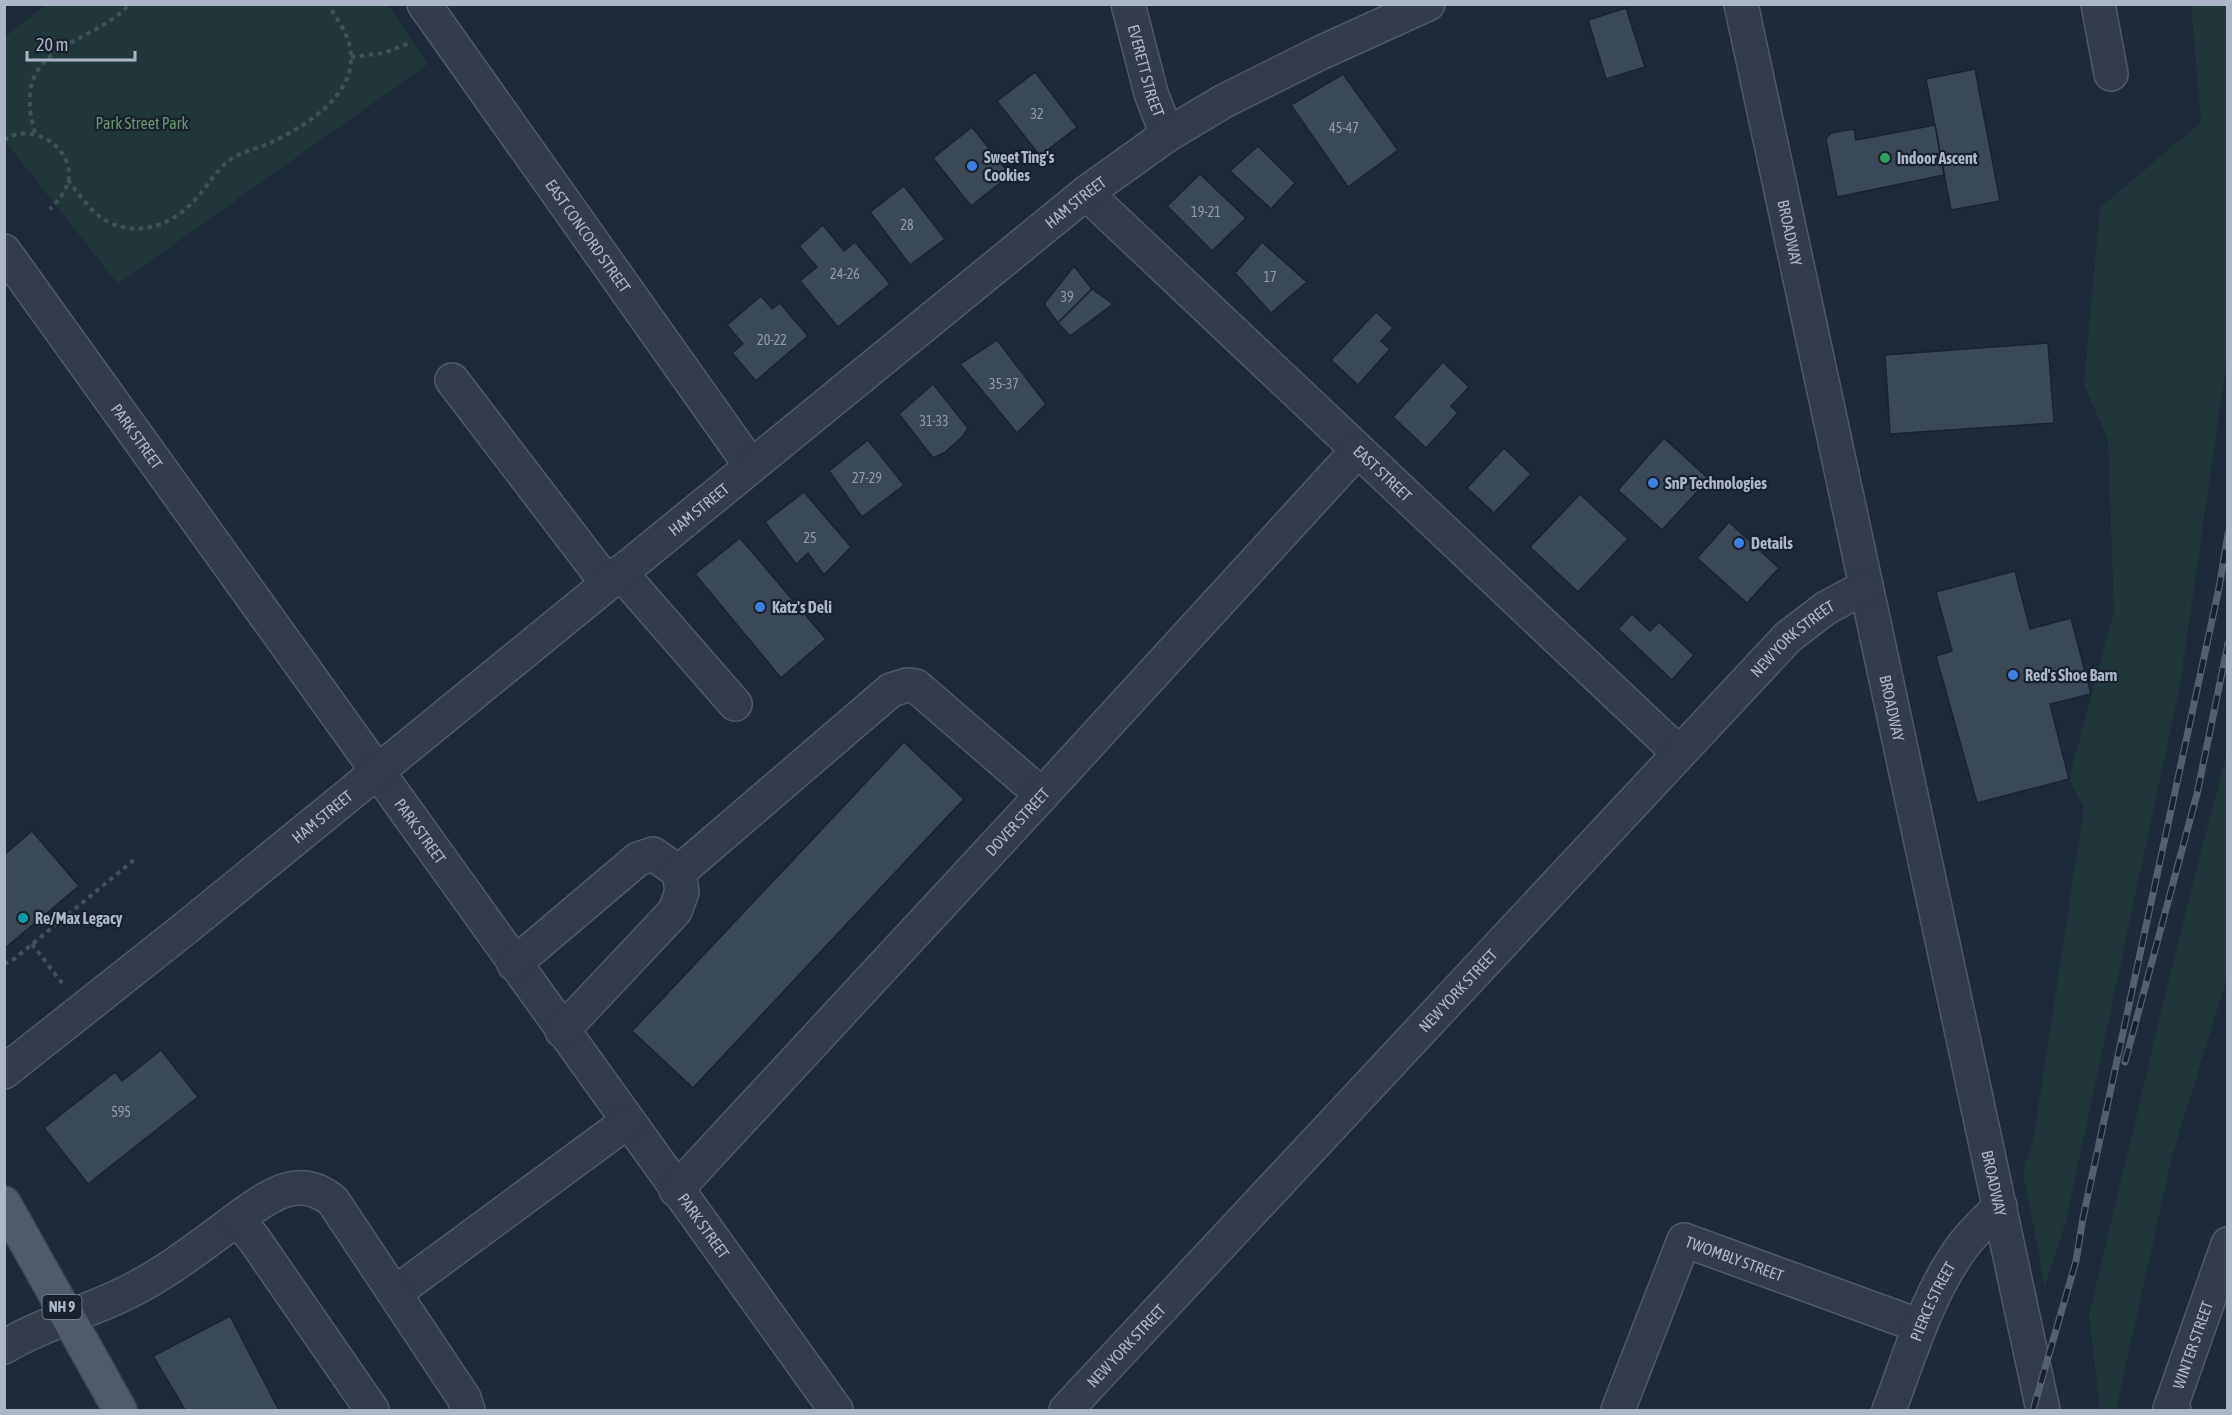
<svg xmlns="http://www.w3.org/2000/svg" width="2232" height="1415" font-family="'Asap Condensed',sans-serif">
<rect width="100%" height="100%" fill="#1f2a38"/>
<g fill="#213639">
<path d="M 47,4 L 388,5 L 428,64 L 118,284 L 5,141 L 5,37 Z"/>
<path d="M 2191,5 L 2227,5 L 2228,349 L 2180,685 L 2066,1221 L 2045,1286 L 2023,1173 L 2034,1135 L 2084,808 L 2069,779 L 2114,612 L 2108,440 L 2084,384 L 2100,208 L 2201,122 Z"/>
<path d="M 2227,752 L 2227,978 L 2172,1156 L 2116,1410 L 2100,1410 L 2089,1315 L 2175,954 Z"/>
</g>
<g fill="#3b4858" stroke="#1a232f" stroke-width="1.5">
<path d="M 1626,8 L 1645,67 L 1606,79 L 1588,20 Z"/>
<path d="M 1975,69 L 2000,201 L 1951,210 L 1926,79 Z"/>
<path d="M 1035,72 L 1077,127 L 1040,156 L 997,101 Z"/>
<path d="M 1343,74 L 1398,150 L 1348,187 L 1291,105 Z"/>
<path d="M 1935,125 L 1944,175 L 1837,197 L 1826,139 L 1831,133 L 1854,129 L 1856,140 Z"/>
<path d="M 972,127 L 1010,175 L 971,206 L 933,158 Z"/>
<path d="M 1258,146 L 1295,183 L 1271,209 L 1230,171 Z"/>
<path d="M 1200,174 L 1246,218 L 1212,251 L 1167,206 Z"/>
<path d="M 904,186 L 945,239 L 910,265 L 870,212 Z"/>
<path d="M 823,225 L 844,251 L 855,242 L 890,284 L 838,327 L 800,281 L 817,267 L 799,246 Z"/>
<path d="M 1262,242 L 1307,282 L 1271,313 L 1235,273 Z"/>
<path d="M 1074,266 L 1092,289 L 1058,323 L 1044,304 Z"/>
<path d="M 1092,289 L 1113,304 L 1070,336 L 1058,323 Z"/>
<path d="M 761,296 L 772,309 L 780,303 L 808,336 L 756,381 L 732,353 L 743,344 L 727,325 Z"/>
<path d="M 1376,312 L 1393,328 L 1381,341 L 1390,349 L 1358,385 L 1331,360 Z"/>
<path d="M 997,340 L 1046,404 L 1017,433 L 960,364 Z"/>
<path d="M 2048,343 L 2054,423 L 1890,434 L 1885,355 Z"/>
<path d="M 1443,362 L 1469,387 L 1451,406 L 1458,413 L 1426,448 L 1393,417 Z"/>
<path d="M 933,384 L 968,428 L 963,436 L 944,453 L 933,458 L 899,414 Z"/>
<path d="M 1664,438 L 1709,479 L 1662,530 L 1618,490 Z"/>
<path d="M 868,440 L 904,485 L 862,517 L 829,471 Z"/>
<path d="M 1504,448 L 1531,474 L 1494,513 L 1467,488 Z"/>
<path d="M 804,492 L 851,547 L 824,575 L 808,553 L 796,564 L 765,522 Z"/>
<path d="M 1580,494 L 1628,539 L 1578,592 L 1530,547 Z"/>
<path d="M 1729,522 L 1779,568 L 1747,603 L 1697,558 Z"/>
<path d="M 740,538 L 826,639 L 781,678 L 695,574 Z"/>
<path d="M 2015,571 L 2030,629 L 2071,618 L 2091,694 L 2050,704 L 2069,779 L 1977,803 L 1936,656 L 1952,651 L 1936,592 Z"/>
<path d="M 1632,614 L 1650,631 L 1659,622 L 1694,655 L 1672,680 L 1618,629 Z"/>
<path d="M 904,742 L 964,799 L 693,1088 L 632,1031 Z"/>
<path d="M 32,831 L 79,886 L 4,949 L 4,855 Z"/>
<path d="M 161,1050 L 198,1097 L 88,1184 L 44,1128 L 115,1072 L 122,1081 Z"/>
<path d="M 230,1316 L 279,1410 L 185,1410 L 153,1356 Z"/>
</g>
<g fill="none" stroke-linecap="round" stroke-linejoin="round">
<defs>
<g id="minor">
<path id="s1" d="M 424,4 L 751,466"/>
<path id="s2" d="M 1128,4 L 1151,93 L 1167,135"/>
<path id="s3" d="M 1741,4 L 2043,1410"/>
<path d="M 2098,4 L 2111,74"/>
<path id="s4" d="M 1086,193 L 1679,753"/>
<path id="s5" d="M 4,251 L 836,1410"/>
<path d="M 452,380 L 607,583"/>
<path d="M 620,572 L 735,704"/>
<path d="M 514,964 L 638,859 L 653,854 L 679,872"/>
<path d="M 562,1031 L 675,911 L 682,892 L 679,872 L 891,690 L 907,685 L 916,686 L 1042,795"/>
<path id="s6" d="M 4,1072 L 187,927 L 1086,193 L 1167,135 L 1224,101 L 1320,53 L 1428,4"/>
<path id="s7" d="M 676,1190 L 1042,795 L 1357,451"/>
<path d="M 395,1293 L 627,1122"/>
<path d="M 4,1347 C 44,1323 89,1312 130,1291 C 169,1271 202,1245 237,1219"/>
<path d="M 372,1410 L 254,1239 L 237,1219 C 268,1197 298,1172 333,1201 L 464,1398 L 468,1410"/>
<path id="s8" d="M 1066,1410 L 1788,637 L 1826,608 L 1865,587"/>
<path id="s9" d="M 1618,1410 L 1684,1240 L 1920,1326"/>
<path id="s10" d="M 1889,1410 C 1910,1355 1927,1295 1962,1247 C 1973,1232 1987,1220 2000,1206"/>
<path id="s11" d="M 2174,1410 L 2170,1409 L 2228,1244"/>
</g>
<path id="major" d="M 4,1203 L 120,1410"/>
</defs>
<use href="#minor" stroke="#505966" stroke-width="36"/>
<use href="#major" stroke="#3c4552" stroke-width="36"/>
<g stroke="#3c5253" stroke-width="4" stroke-dasharray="4.5 4.5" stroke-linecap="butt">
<path d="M 351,57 L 384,53 L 409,43"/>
<path d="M 35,133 C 9,42 86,50 130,4"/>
<path d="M 4,140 C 29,123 66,142 69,172 C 70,187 60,199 50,209"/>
<path d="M 68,180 C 77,192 86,205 98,215 C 128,239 167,229 192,203 C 205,190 214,173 228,161 C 240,152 256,149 270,143 C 308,125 365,90 348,40 C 344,28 335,16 328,4"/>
<path d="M 32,944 L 62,983"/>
<path d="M 4,964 L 14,959 L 134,860"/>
</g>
<use href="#minor" stroke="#333c48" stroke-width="33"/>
<use href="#major" stroke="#515b68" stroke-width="33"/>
<defs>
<g id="rail">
<path d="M 2125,1062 L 2197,794 L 2228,644"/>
<path d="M 2033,1410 L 2076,1261 L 2083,1218 L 2219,588 L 2228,534"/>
</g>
</defs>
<use href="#rail" stroke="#55606f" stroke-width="7"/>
<use href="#rail" stroke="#18212c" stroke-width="4.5" stroke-dasharray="14" stroke-linecap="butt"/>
</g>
<circle fill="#2e9e5b" stroke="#18212c" stroke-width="2" cx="1885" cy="158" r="6"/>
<g fill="#3f7fe0" stroke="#18212c" stroke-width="2">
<circle cx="972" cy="166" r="6"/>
<circle cx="1653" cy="483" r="6"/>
<circle cx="1739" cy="543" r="6"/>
<circle cx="760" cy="607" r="6"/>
<circle cx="2013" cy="675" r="6"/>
</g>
<circle fill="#0f9aa8" stroke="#18212c" stroke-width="2" cx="23" cy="918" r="6"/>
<g text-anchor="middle" stroke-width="4.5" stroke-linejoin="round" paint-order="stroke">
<g font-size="14" fill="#909aaa">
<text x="1037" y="119">32</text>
<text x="1344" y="133">45-47</text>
<text x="1206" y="217">19-21</text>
<text x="907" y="230">28</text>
<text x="845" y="279">24-26</text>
<text x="1270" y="282">17</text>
<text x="1067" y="302">39</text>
<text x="772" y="345">20-22</text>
<text x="1004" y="389">35-37</text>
<text x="934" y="426">31-33</text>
<text x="867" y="483">27-29</text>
<text x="810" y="543">25</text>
<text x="121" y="1117">595</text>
</g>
<rect fill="#18212c" stroke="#808997" stroke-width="1.5" x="42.5" y="1295" width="39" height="24" rx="4.5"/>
<g font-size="15" font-weight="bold" fill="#adb6c5">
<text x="62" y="1312">NH 9</text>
</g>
<g font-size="16" fill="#adb6c5" stroke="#18212c">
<text dy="6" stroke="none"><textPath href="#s2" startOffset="69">EVERETT STREET</textPath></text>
<text dy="6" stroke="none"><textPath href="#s6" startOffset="1380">HAM STREET</textPath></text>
<text dy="6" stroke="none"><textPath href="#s3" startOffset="234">BROADWAY</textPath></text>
<text dy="6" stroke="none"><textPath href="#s1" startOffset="284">EAST CONCORD STREET</textPath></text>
<text dy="6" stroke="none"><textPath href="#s5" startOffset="228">PARK STREET</textPath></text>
<text dy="6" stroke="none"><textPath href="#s4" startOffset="408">EAST STREET</textPath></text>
<text dy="6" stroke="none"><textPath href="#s6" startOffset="894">HAM STREET</textPath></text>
<text dy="6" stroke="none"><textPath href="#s8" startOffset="1060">NEW YORK STREET</textPath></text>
<text dy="6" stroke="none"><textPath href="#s3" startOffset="720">BROADWAY</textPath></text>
<text dy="6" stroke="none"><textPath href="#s6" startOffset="408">HAM STREET</textPath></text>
<text dy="6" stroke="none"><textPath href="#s7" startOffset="502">DOVER STREET</textPath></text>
<text dy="6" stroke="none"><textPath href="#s5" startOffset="714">PARK STREET</textPath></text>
<text dy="6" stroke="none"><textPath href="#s8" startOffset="574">NEW YORK STREET</textPath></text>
<text dy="6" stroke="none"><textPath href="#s3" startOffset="1206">BROADWAY</textPath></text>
<text dy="6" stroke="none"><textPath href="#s5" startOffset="1200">PARK STREET</textPath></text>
<text dy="6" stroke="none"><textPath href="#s9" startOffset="236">TWOMBLY STREET</textPath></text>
<text dy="6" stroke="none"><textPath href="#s10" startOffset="117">PIERCE STREET</textPath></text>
<text dy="6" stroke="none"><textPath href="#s8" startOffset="88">NEW YORK STREET</textPath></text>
<text dy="6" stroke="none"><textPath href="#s11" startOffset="72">WINTER STREET</textPath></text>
</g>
<g font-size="16" fill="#64966f" stroke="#18212c">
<text x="142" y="129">Park Street Park</text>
</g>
<g font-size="16" font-weight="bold" fill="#adb6c5" stroke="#18212c" text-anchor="start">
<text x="984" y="163">Sweet Ting's<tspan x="984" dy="18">Cookies</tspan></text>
<text x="1897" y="164">Indoor Ascent</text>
<text x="1665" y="489">SnP Technologies</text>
<text x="1751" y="549">Details</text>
<text x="772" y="613">Katz's Deli</text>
<text x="2025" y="681">Red's Shoe Barn</text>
<text x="35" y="924">Re/Max Legacy</text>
</g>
</g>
<rect width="2232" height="1415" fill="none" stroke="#adb6c5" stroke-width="12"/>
<path d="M27 51v9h108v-9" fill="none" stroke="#adb6c5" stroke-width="3"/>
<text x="36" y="51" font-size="18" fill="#adb6c5" stroke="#18212c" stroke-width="4.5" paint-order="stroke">20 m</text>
</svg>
